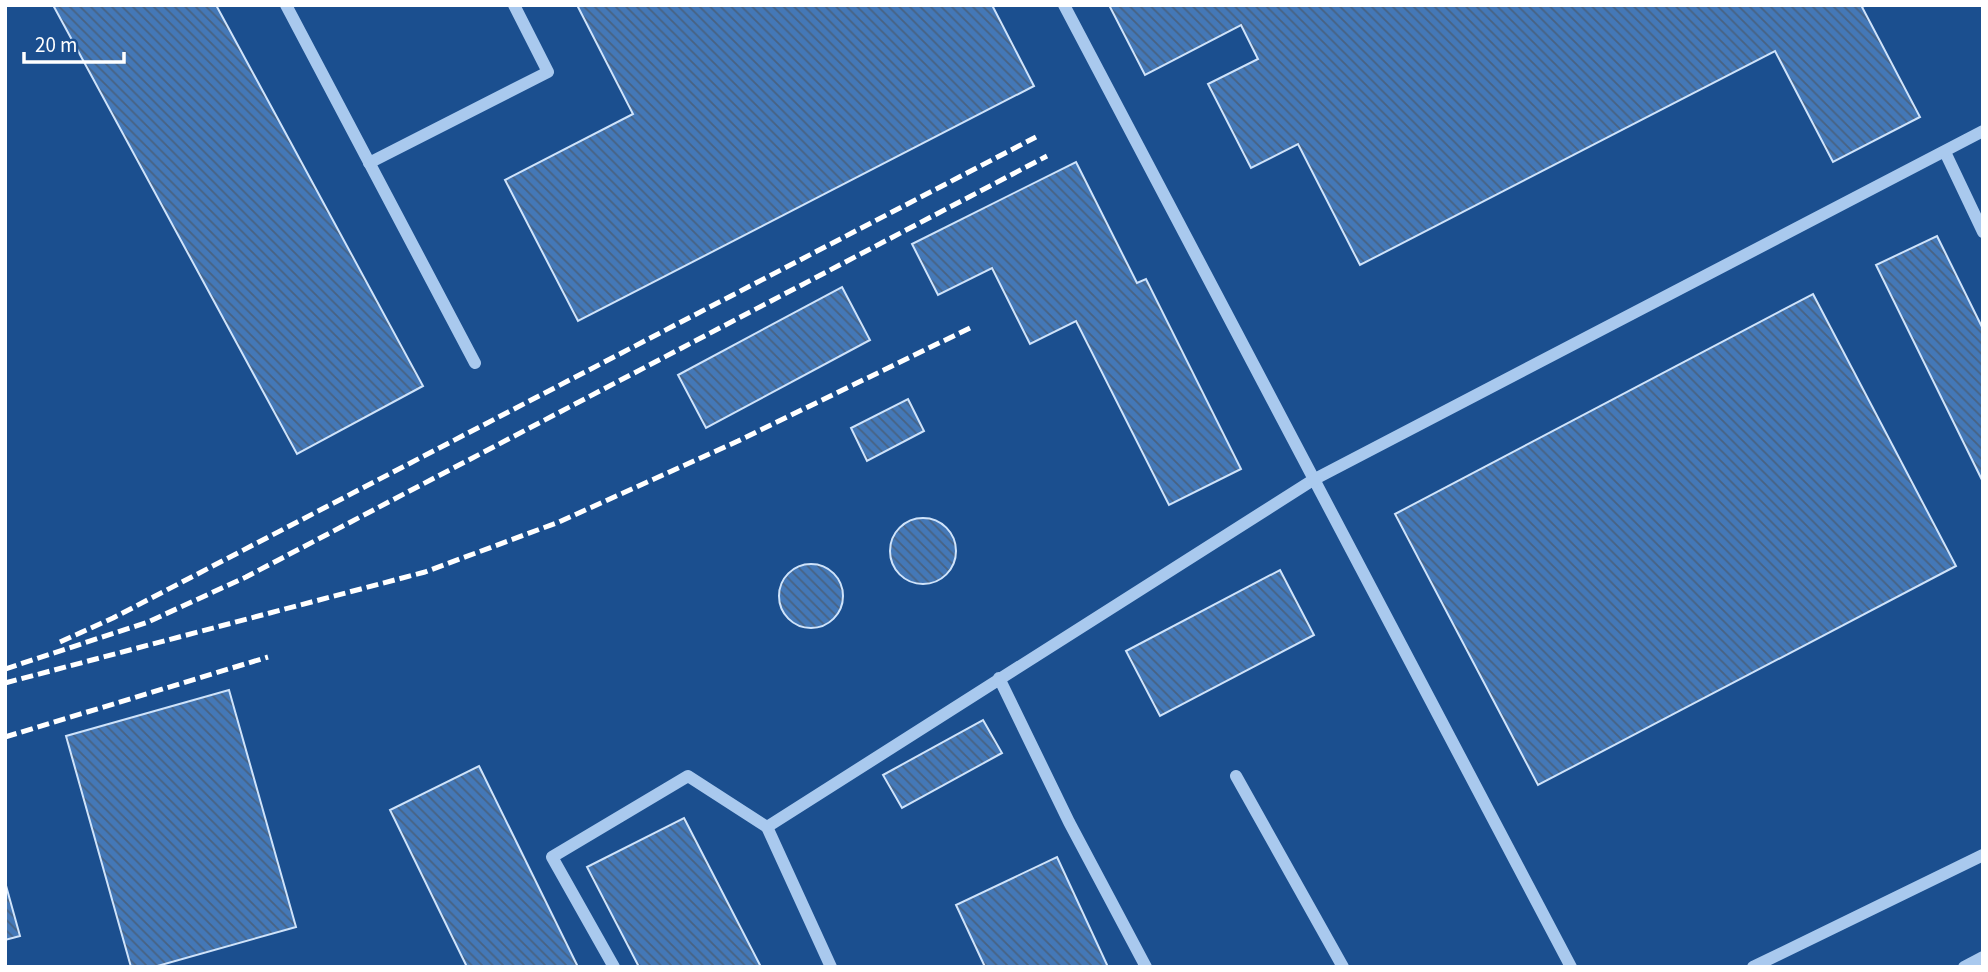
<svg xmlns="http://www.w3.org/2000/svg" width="1988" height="972" font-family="'Source Sans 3',sans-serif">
<defs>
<pattern id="building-back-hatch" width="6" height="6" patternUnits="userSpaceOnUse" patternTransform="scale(1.75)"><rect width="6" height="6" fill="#4478b7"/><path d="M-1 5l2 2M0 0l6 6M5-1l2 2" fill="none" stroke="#486282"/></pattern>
</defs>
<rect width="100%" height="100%" fill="#1b4f8f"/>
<g fill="url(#building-back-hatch)" stroke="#cfe3fa" stroke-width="2">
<path d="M 53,5 L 216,5 L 423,386 L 297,454 Z"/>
<path d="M 577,5 L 992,5 L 1034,86 L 578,321 L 505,180 L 633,114 Z"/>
<path d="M 1109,5 L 1866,5 L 1862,7 L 1920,117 L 1833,162 L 1775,51 L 1360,265 L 1298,144 L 1251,168 L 1208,84 L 1258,59 L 1241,25 L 1145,75 Z"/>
<path d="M 1076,162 L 1137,283 L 1146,279 L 1241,469 L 1169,505 L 1076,321 L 1030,344 L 992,268 L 938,295 L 912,244 Z"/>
<path d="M 1937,236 L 1983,329 L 1983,482 L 1876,265 Z"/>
<path d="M 842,287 L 870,340 L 706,428 L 678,375 Z"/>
<path d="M 1813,294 L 1956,566 L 1538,785 L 1395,514 Z"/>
<path d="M 908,399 L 924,431 L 867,461 L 851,428 Z"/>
<circle cx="923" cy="551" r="33"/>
<circle cx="811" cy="596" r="32"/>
<path d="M 1280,570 L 1314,635 L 1160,716 L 1126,651 Z"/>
<path d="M 229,690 L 296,927 L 154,967 L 131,967 L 66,736 Z"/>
<path d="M 983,720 L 1002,753 L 902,808 L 883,775 Z"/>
<path d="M 479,766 L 578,967 L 467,967 L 390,810 Z"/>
<path d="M 684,818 L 761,967 L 639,967 L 587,867 Z"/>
<path d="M 1057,857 L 1108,967 L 985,967 L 956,905 Z"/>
<path d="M 5,882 L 20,936 L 5,940 Z"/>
</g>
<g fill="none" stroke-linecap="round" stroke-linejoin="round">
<g stroke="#a9c9ee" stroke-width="12">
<path d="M 286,5 L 475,363"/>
<path d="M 1064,5 L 1571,967"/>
<path d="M 1945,152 L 1983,232"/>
<path d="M 369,163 L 548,72 L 514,5"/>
<path d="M 999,678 L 1069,822 L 1146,967"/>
<path d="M 1236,776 L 1343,967"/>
<path d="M 767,827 L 831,967"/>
<path d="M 614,967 L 552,857 L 688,776 L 767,827 L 1313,480 L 1983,131"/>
<path d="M 1753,967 L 1983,855"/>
<path d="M 1964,967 L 1983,957"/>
</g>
<g stroke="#fff" stroke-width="5" stroke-dasharray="12 5" stroke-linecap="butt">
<path d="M 60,642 L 113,618 L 1036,137"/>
<path d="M 5,669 L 148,622 L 246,577 L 1047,156"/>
<path d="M 5,683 L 425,572 L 559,522 L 738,441 L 974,326"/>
<path d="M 5,737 L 268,657"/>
</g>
</g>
<rect width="1988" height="972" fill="none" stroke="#ffffff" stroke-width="14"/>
<path d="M24 52v10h100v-10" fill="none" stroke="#ffffff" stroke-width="3.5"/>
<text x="35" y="52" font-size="21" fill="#ffffff" stroke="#1b4f8f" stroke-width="5" paint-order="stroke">20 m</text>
</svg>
